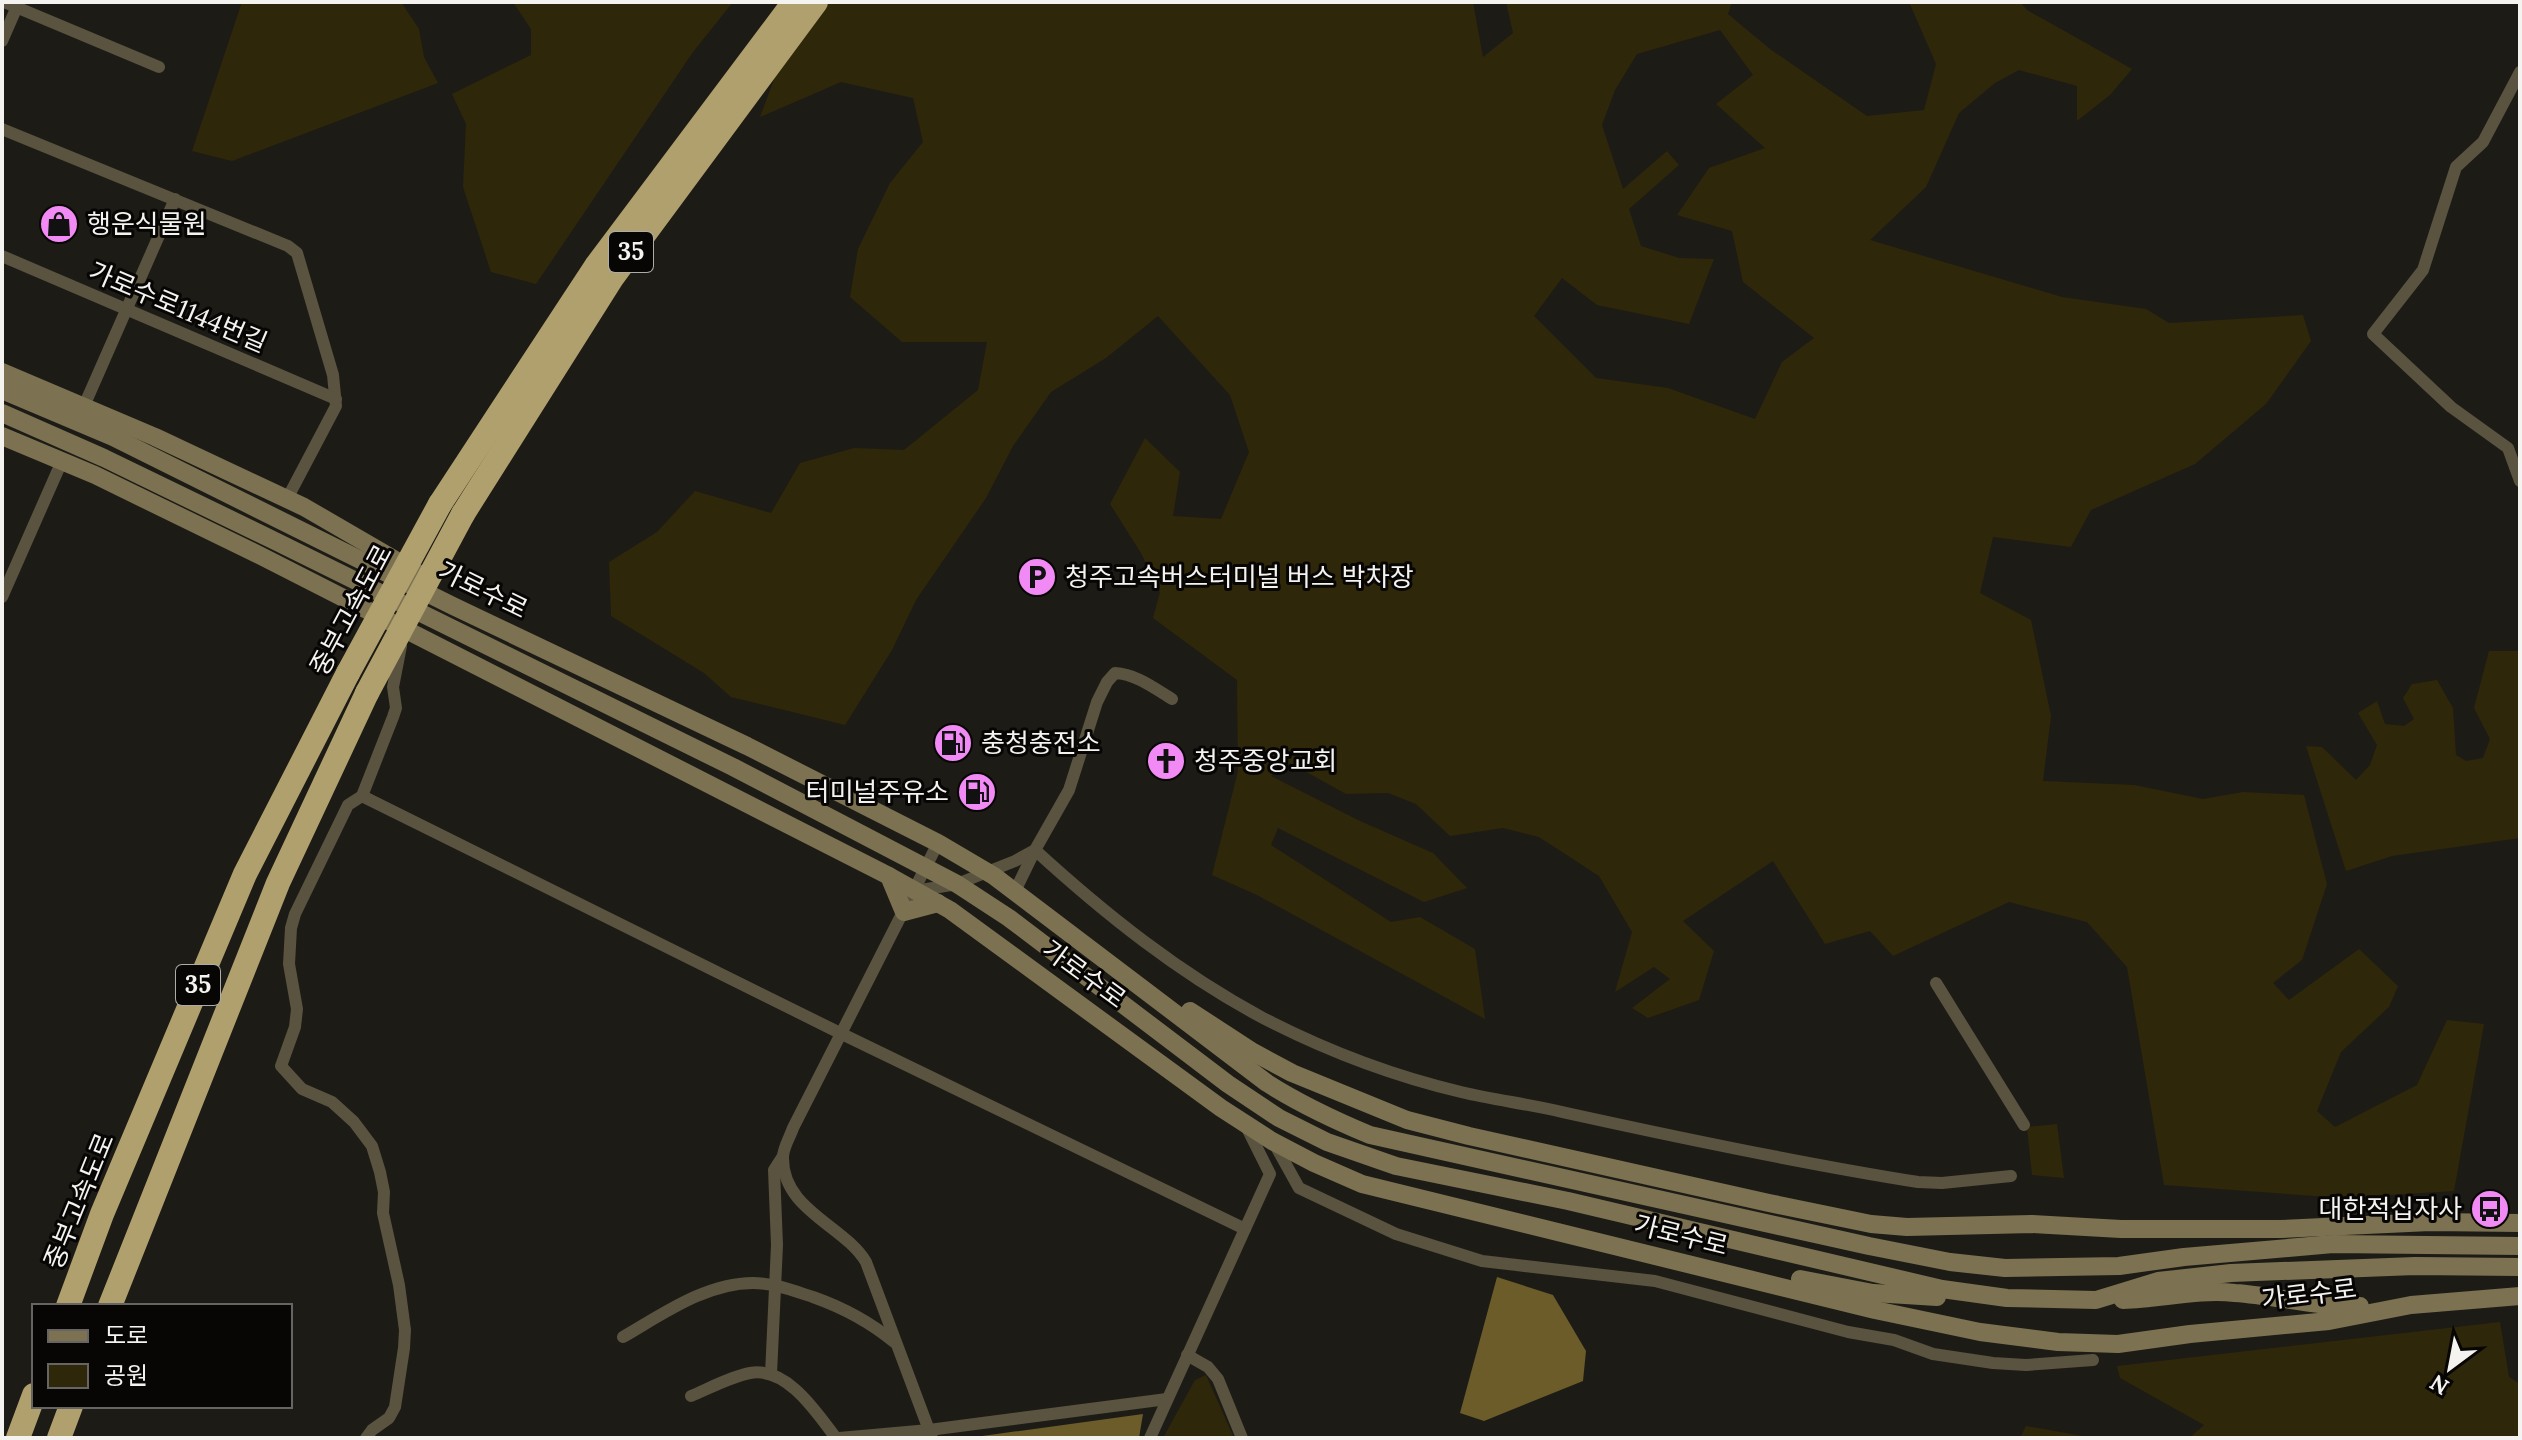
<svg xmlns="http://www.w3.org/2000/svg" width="2522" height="1440" font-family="Lora,'Noto Sans KR',serif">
<rect width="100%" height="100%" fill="#1d1b16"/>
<g fill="#2f2709" fill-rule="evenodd">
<path d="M 242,2 L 401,2 L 419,29 L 424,57 L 438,83 L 232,161 L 192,151 Z"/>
<path d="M 513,2 L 733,2 L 693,52 L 536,284 L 491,272 L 463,187 L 466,124 L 452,94 L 531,55 L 531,29 Z"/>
<path d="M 829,2 L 1473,2 L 1483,57 L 1513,33 L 1506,2 L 1732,2 L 1728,14 L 1770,49 L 1867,116 L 1924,110 L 1936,64 L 1909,2 L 2020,2 L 2027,10 L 2132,69 L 2110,95 L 2077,121 L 2077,86 L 2019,70 L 1995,83 L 1959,113 L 1926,187 L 1870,240 L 2062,297 L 2146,309 L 2169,323 L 2303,315 L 2311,341 L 2266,404 L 2195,464 L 2091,510 L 2071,547 L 1993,537 L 1980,593 L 2031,620 L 2051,716 L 2043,781 L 2134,785 L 2203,799 L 2243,792 L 2304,795 L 2327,884 L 2302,960 L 2273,983 L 2289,1000 L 2359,949 L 2398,986 L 2389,1007 L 2341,1052 L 2317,1111 L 2335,1127 L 2417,1085 L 2447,1020 L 2484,1024 L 2454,1191 L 2342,1198 L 2164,1185 L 2127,967 L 2087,922 L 2009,902 L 1893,956 L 1870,931 L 1825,944 L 1773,861 L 1683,921 L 1714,951 L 1699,1000 L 1648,1018 L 1632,1008 L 1670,979 L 1654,967 L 1615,992 L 1632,932 L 1599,876 L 1539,837 L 1503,828 L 1450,836 L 1416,804 L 1388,793 L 1346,794 L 1290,763 L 1271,776 L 1360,821 L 1433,853 L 1467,888 L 1424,902 L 1278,828 L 1271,845 L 1391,922 L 1420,917 L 1475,949 L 1485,1019 L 1257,895 L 1212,875 L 1238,771 L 1237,680 L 1153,618 L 1160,592 L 1141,553 L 1110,504 L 1145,438 L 1180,472 L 1173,516 L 1221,519 L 1249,452 L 1230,395 L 1158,316 L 1106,358 L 1051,392 L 1013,446 L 986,498 L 916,600 L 892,650 L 845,725 L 731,697 L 704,673 L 611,616 L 609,562 L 657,532 L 695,491 L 771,513 L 800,463 L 854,448 L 904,450 L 978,390 L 987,342 L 902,342 L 850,297 L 858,249 L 890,183 L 923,142 L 913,98 L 841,82 L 760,117 L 776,74 ZM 1720,30 L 1753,75 L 1716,104 L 1765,148 L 1709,168 L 1677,215 L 1732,231 L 1743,282 L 1814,338 L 1782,362 L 1755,419 L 1668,388 L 1596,378 L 1534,316 L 1562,278 L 1597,305 L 1689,324 L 1714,259 L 1679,258 L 1641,246 L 1629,209 L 1679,165 L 1667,151 L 1623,189 L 1602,125 L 1615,90 L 1637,54 Z"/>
<path d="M 2489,651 L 2520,651 L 2520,838 L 2392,856 L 2346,871 L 2306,746 L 2322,747 L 2356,780 L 2370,765 L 2377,745 L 2358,713 L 2377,701 L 2385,724 L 2404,726 L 2414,719 L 2403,698 L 2412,684 L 2437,680 L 2453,708 L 2456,755 L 2466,761 L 2483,758 L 2490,739 L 2474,708 Z"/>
<path d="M 2057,1124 L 2064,1178 L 2032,1175 L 2027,1127 Z"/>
<path d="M 2500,1322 L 2509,1377 L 2520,1384 L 2520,1438 L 2189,1438 L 2204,1425 L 2120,1378 L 2117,1366 Z"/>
<path d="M 1206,1375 L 1234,1438 L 1163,1438 L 1195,1380 Z"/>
<path d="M 2026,1426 L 2094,1438 L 2020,1438 Z"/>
</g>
<g fill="#6b5c29">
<path d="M 1497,1277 L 1553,1295 L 1586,1351 L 1583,1381 L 1484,1421 L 1460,1413 Z"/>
<path d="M 1143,1414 L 1139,1438 L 974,1438 L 975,1437 Z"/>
</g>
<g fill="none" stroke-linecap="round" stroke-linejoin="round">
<g stroke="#59533f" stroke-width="12">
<path d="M 4,2 L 159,67"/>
<path d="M 2,41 L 19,2"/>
<path d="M 2520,72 L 2483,142 L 2456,167 L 2423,270 L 2373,334 L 2451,407 L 2508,448 L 2520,481"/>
<path d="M 2,129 L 288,246 L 297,253 L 333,375 L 336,406 L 287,499"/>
<path d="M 2,256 L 336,399"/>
<path d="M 84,406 L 175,199"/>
<path d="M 2,597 L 62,461"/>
<path d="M 362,796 L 842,1034 L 1245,1229"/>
<path d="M 915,891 L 957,884 L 1015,861 L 1035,850 L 1069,790 L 1097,702 L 1107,682 L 1115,673 C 1136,674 1154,688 1172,699"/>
<path d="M 1015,891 L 1035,850 C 1105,914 1179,973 1263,1018 C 1325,1050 1393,1076 1461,1092 C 1494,1100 1529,1104 1562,1112 C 1680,1138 1798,1163 1918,1182 L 1942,1183 L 2011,1176"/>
<path d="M 1936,983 L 2024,1125"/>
<path d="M 1274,1143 L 1299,1188 L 1396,1234 L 1482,1261 L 1655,1281 L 1848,1332 L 1894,1340 L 1933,1354 L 1993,1363 L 2026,1365 L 2093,1360"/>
<path d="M 623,1337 C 663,1314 706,1283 753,1283 C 774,1283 794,1291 813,1297 C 844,1308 869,1321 894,1342"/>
<path d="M 1187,1355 L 1208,1367 L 1218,1379 L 1242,1438"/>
<path d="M 771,1374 L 777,1245 L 774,1170 L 783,1156"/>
<path d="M 691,1396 C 708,1389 732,1376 750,1373 C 787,1366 817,1413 836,1438"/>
<path d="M 366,1438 L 372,1430 L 389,1418 L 395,1407 L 404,1348 L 405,1330 L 399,1285 L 383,1213 L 384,1192 L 380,1172 L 372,1146 L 354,1122 L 332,1102 L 302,1089 L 281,1066 L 295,1027 L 297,1009 L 289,964 L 291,928 L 295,914 L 348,805 L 362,796 L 393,717 L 396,708 L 393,687 L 401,646"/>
<path d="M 839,1438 L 929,1430 L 1167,1399"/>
<path d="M 932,1438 L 866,1262 C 844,1225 782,1210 783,1157 C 783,1148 790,1137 793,1128 L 938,843"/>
<path d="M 1150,1438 L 1270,1174 L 1246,1126"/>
</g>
<g stroke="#7c7251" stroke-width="18">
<path d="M 2,372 L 155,437 L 304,507 L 416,572"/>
<path d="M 2,390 L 113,437 L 453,606 L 747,746 L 938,843 L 994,876 L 1267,1083 C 1300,1104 1334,1120 1370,1135 L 1869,1246 L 1950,1262 L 2005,1268 L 2119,1266 L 2184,1257 L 2333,1244 L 2520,1246"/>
<path d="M 2,413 L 104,458 L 271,539 L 733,767 L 957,884 L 1009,918 L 1228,1084 L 1279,1118 L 1327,1142 L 1396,1166 L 1568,1201 L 1942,1289 L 2007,1298 L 2096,1300 L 2158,1281 L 2231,1273 L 2415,1266 L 2520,1267"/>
<path d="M 2,436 L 95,475 L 263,557 L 889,876 L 950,910 L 1221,1108 L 1272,1141 L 1314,1163 L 1362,1184 L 1875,1310 L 1980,1332 L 2058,1342 L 2118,1344 L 2190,1334 L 2329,1321 L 2411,1305 L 2520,1296"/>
<path d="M 889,876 L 904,912 L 938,903"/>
<path d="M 1190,1011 L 1253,1052 L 1292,1073 L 1407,1120 L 1469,1136 L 1769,1203 L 1871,1224 L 1907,1227 L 2032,1224 L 2121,1229 L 2281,1229 L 2430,1222 L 2520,1223"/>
<path d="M 1800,1279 L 1873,1293 L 1937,1297"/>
<path d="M 2123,1300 C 2161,1299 2197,1289 2235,1293 C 2277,1296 2317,1307 2360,1306"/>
</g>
<g stroke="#b0a06d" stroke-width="24">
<path d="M 440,504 L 596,266 L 794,2"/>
<path d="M 463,514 L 612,278 L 816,2"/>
<path d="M 68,1306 L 102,1214 L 245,874 L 348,673"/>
<path d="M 110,1306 L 278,883 L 367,693"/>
<path d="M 18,1438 L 34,1395"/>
<path d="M 59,1438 L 71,1406"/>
</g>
<g stroke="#b0a06d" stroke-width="24">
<path d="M 348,673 L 440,504"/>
<path d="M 367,693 L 463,514"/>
</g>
</g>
<defs>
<symbol id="shop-disc" viewBox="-11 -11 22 22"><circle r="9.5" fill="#f18af4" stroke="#070605"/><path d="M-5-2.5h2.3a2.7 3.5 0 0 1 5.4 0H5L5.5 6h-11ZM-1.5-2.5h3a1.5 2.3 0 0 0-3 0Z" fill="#111"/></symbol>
<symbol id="parking-disc" viewBox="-11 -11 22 22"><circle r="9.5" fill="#f18af4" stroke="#070605"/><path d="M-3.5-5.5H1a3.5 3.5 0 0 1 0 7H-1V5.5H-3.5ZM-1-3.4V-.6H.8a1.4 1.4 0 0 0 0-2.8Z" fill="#111"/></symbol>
<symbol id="fuel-disc" viewBox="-11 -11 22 22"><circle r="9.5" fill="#f18af4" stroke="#070605"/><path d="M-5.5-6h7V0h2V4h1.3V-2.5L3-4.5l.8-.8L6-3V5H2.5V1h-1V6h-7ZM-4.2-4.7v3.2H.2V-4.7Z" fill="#111"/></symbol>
<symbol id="church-disc" viewBox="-11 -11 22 22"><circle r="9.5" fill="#f18af4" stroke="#070605"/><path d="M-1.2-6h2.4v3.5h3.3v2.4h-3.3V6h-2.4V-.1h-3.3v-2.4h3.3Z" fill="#111"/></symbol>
<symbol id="bus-disc" viewBox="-11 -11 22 22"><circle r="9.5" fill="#f18af4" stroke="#070605"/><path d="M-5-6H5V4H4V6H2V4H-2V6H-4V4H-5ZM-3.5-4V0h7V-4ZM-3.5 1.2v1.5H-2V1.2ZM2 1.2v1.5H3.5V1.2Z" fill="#111"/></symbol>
</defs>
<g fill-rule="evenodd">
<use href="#shop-disc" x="37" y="202" width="44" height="44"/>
<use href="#parking-disc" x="1015" y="555" width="44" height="44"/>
<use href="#fuel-disc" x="931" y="721" width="44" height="44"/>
<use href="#church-disc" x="1144" y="739" width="44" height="44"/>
<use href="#fuel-disc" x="955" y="770" width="44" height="44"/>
<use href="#bus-disc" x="2468" y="1187" width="44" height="44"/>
</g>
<g text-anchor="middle" stroke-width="6" stroke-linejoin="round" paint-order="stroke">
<g fill="#070605" stroke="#adacaa" stroke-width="2">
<rect x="609" y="232" width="44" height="40" rx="6"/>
<rect x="176" y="965" width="44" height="40" rx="6"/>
</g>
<g font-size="24" font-weight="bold" fill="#f4f3f0">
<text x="631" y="260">35</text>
<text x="198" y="993">35</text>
</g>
<g font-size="26" fill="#f4f3f0" stroke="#070605" text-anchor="start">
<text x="87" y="233">행운식물원</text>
<text x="1065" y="586">청주고속버스터미널 버스 박차장</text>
<text x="981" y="752">충청충전소</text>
<text x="1194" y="770">청주중앙교회</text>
<text x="949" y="801" text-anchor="end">터미널주유소</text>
<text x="2462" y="1218" text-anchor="end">대한적십자사</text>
</g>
<g font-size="26" fill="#f4f3f0" stroke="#070605">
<text transform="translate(178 307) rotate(23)" y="9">가로수로1144번길</text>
<text transform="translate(483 590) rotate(26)" y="9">가로수로</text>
<text transform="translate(351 610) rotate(-62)" y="9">중부고속도로</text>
<text transform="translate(1084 974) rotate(36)" y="9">가로수로</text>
<text transform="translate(79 1201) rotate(-68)" y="9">중부고속도로</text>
<text transform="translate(1681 1235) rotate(14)" y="9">가로수로</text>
<text transform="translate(2309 1294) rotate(-7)" y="9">가로수로</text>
</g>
</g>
<rect width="2522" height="1440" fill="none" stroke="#f4f3f0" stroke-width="8"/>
<rect x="32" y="1304" width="260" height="104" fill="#070605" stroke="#666563" stroke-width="2"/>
<rect x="48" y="1330" width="40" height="12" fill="#7c7251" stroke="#666563" stroke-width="2"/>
<text x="104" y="1344" font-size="24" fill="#f4f3f0">도로</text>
<rect x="48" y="1364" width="40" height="24" fill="#2f2709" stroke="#666563" stroke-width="2"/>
<text x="104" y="1384" font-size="24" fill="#f4f3f0">공원</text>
<g transform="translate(2450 1368) rotate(212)" stroke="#070605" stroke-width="6" paint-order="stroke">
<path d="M0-6L14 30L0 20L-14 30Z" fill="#f4f3f0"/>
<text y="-12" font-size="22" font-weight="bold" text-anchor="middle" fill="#f4f3f0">N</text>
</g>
</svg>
